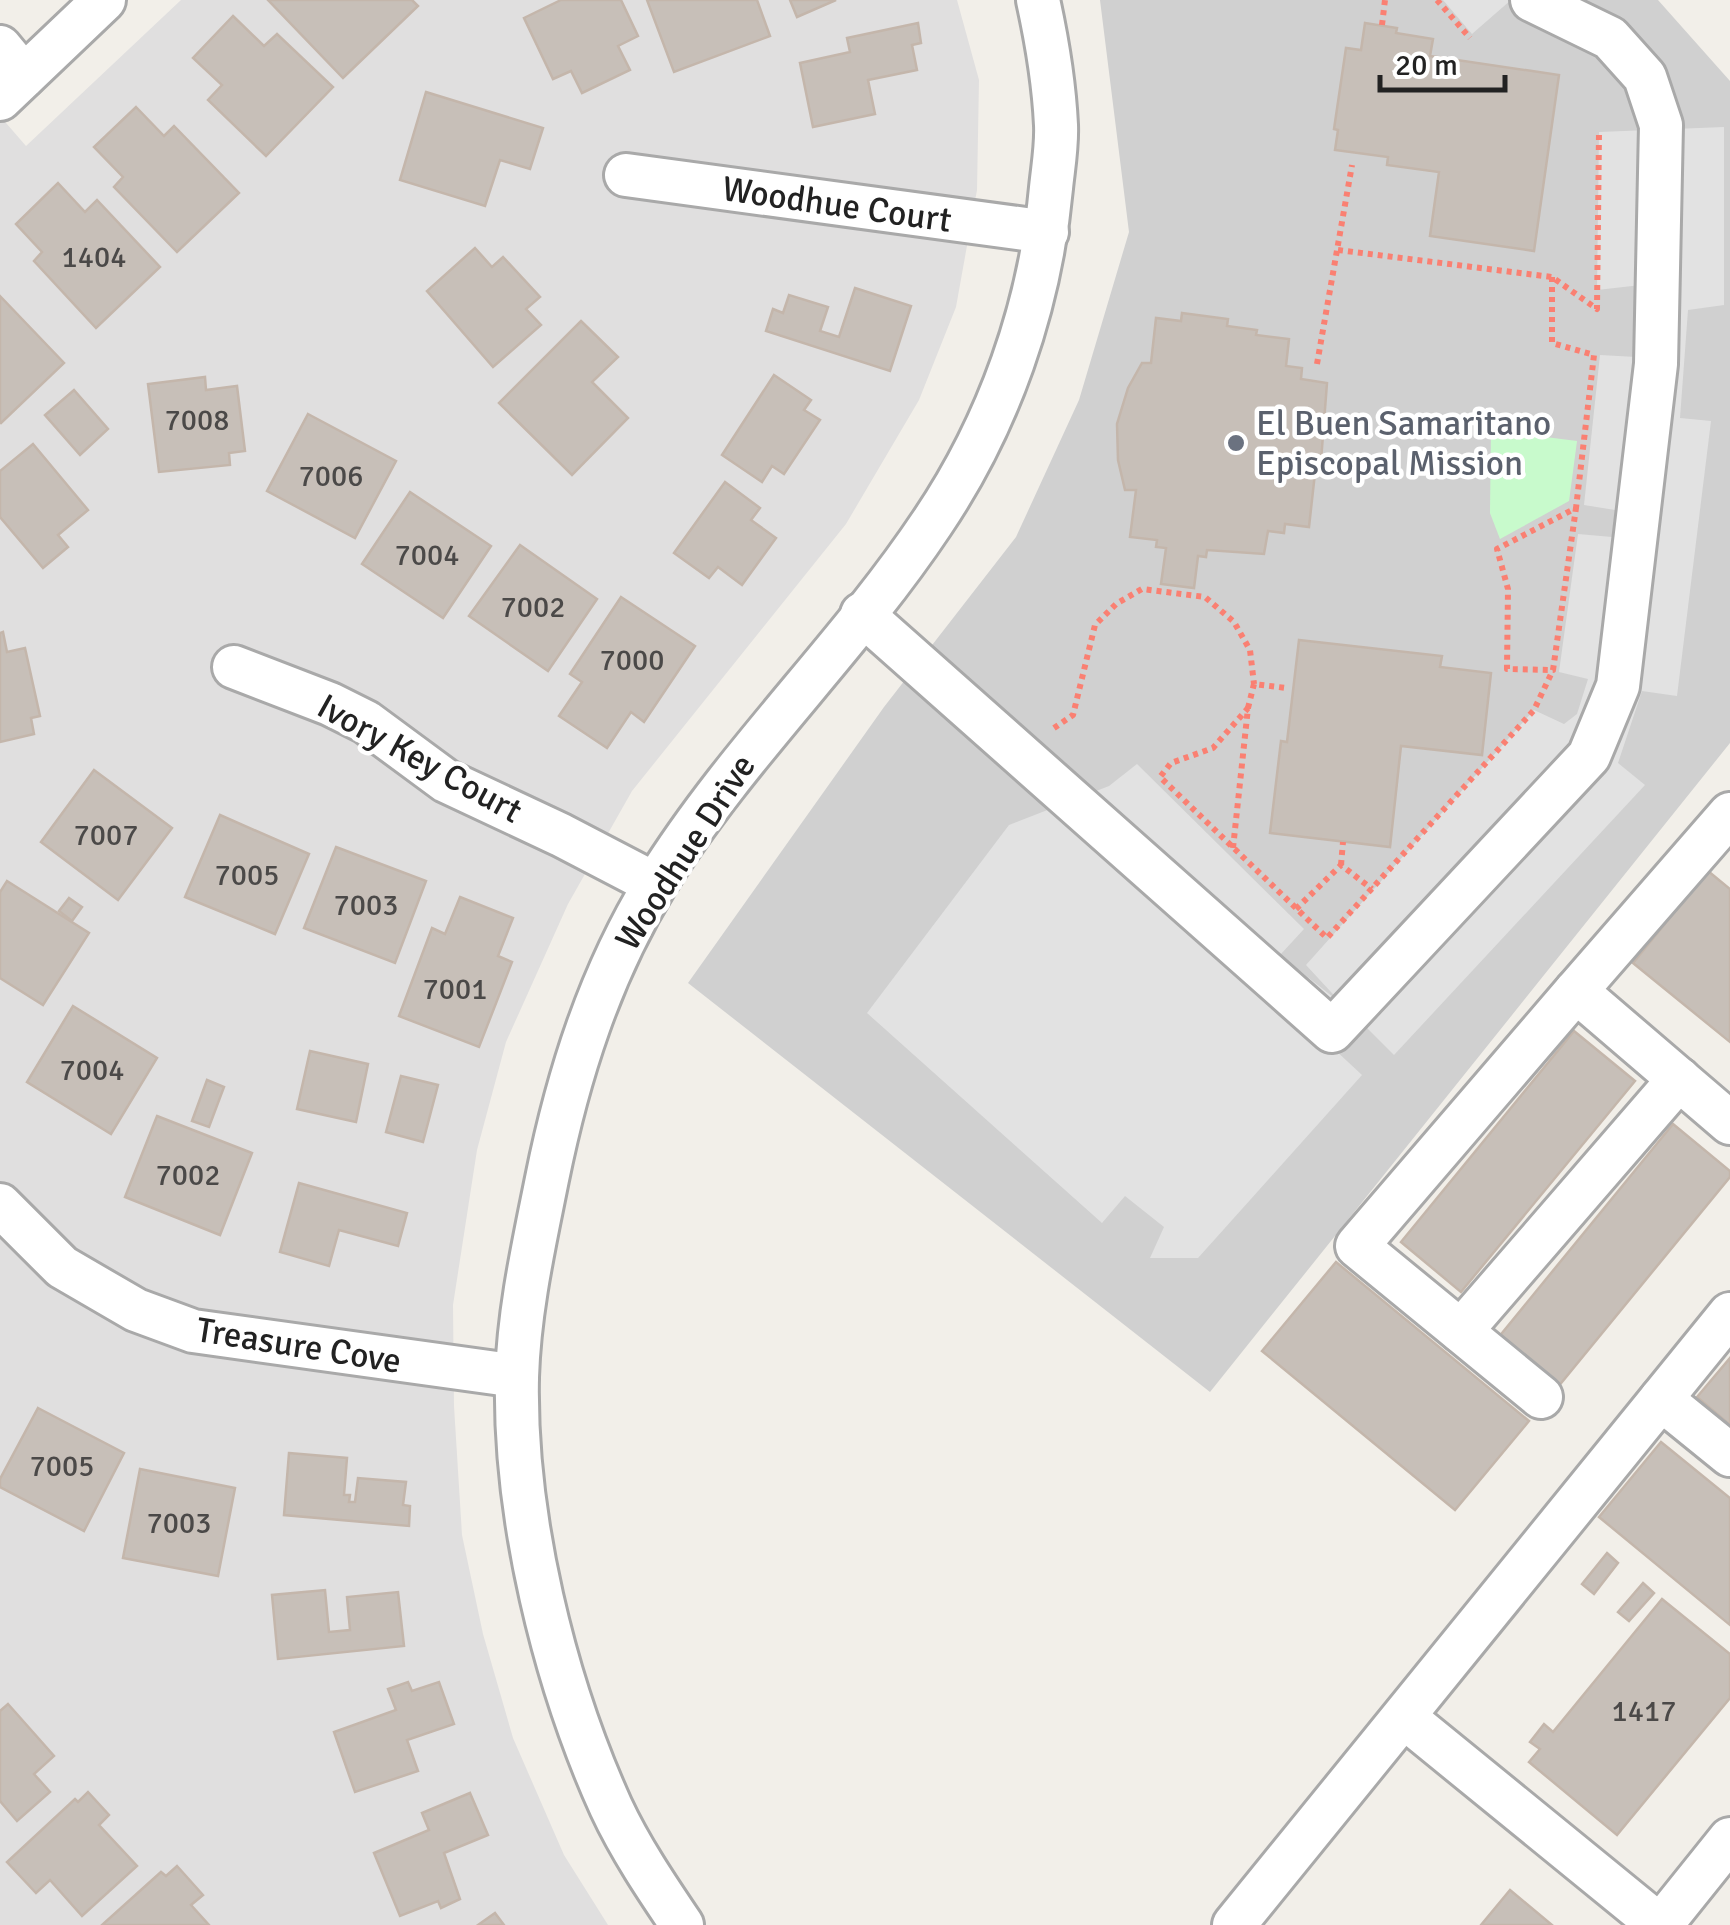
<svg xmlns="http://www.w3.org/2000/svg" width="1730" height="1925" font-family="Signika,sans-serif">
<rect width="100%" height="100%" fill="#f2efe9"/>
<path fill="#e0dfdf" d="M 181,0 L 957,0 L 979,80 L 977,190 L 956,307 L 919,400 L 846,524 L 632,791 L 568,904 L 506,1042 L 477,1150 L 453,1305 L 454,1406 L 462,1535 L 483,1634 L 513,1738 L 564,1855 L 608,1925 L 0,1925 L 0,116 L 26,146 Z"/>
<path fill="#d0d0d0" d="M 1100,0 L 1658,0 L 1730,81 L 1730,743 L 1210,1392 L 688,983 L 884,707 L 1016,537 L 1079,400 L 1129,232 Z"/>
<path fill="#c8facc" d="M 1491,430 L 1577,441 L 1569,501 L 1500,539 L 1490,513 Z"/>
<g fill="#e2e2e2">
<path d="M 1443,0 L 1511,0 L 1472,34 Z"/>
<path d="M 1724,127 L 1724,305 L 1688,310 L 1680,418 L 1711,421 L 1677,696 L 1642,691 L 1618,763 L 1645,785 L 1394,1055 L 1361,1022 L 1333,1048 L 1362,1075 L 1198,1258 L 1150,1258 L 1164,1227 L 1125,1196 L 1102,1223 L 867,1013 L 1009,825 L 1109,786 L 1137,764 L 1304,929 L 1280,955 L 1343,1005 L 1306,965 L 1534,710 L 1564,724 L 1577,714 L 1588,679 L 1559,672 L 1578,534 L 1612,537 L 1615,510 L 1584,505 L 1600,355 L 1636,357 L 1641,285 L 1597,290 L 1599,132 Z"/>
</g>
<g fill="#c7bfb8" stroke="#c4b6ab" stroke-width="2.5">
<path d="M 268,0 L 412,0 L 418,6 L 343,78 Z"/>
<path d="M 561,0 L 621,0 L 638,36 L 618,46 L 630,70 L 582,93 L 571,71 L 553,79 L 524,18 Z"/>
<path d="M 647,0 L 757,0 L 770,36 L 674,72 Z"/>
<path d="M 790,0 L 836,0 L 797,17 Z"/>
<path d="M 233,16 L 264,46 L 277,34 L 333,87 L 266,156 L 208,100 L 222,85 L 193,58 Z"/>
<path d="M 918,23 L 921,43 L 912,45 L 917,70 L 868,80 L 875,114 L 813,127 L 800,63 L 850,52 L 847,38 Z"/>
<path d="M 1365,23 L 1397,28 L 1396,33 L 1433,39 L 1430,56 L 1559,75 L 1534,251 L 1430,236 L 1439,172 L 1387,165 L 1388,157 L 1335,150 L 1338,130 L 1334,129 L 1346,48 L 1361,50 Z"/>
<path d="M 426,92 L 543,128 L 530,169 L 500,160 L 485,206 L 400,180 Z"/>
<path d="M 136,107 L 164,136 L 174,126 L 239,193 L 177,252 L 114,187 L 123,177 L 94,147 Z"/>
<path d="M 58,183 L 85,212 L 97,200 L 160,267 L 96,328 L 34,261 L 42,252 L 16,224 Z"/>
<path d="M 475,248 L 492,267 L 503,257 L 540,297 L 526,309 L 541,325 L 493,367 L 427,291 Z"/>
<path d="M 855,288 L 911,306 L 890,371 L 766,331 L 773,309 L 783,313 L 789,295 L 828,307 L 820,331 L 839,337 Z"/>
<path d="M 0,296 L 64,363 L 1,423 L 0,422 Z"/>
<path d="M 1182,313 L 1228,319 L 1227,326 L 1257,330 L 1256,335 L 1289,339 L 1286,366 L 1302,368 L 1301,379 L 1327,383 L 1320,474 L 1315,473 L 1309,527 L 1285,524 L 1284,533 L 1268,531 L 1264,554 L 1207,550 L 1206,557 L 1198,556 L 1194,588 L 1161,584 L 1166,548 L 1156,547 L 1157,540 L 1130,537 L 1136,490 L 1125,490 L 1118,460 L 1117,424 L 1128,388 L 1142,363 L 1151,363 L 1156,318 L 1181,321 Z"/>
<path d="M 581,321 L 618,357 L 592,382 L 628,418 L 572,475 L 499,403 Z"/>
<path d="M 774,375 L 811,400 L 804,410 L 820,420 L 784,474 L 772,466 L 762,482 L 722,455 Z"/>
<path d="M 205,377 L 206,390 L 237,386 L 245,451 L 229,453 L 230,465 L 159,472 L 148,384 Z"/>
<path d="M 74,390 L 108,429 L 80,455 L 45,415 Z"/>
<path d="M 308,414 L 396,461 L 355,538 L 267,491 Z"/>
<path d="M 33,444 L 88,510 L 58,535 L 68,547 L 43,568 L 0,517 L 0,471 Z"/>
<path d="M 725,482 L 760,508 L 751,520 L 776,538 L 742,585 L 718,567 L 709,578 L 674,553 Z"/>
<path d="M 410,492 L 491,546 L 443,618 L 362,564 Z"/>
<path d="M 520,545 L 597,599 L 548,671 L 469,616 Z"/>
<path d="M 621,597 L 695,646 L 644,722 L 631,712 L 607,748 L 559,716 L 582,682 L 570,674 Z"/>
<path d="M 3,632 L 7,652 L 25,648 L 40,716 L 31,718 L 34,734 L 0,742 L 0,633 Z"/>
<path d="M 1299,640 L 1442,656 L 1440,667 L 1491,673 L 1482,755 L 1401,746 L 1390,847 L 1270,833 L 1281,741 L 1287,742 Z"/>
<path d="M 94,770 L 172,828 L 118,900 L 41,842 Z"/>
<path d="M 220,815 L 309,854 L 275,934 L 185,897 Z"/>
<path d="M 336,847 L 426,881 L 395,963 L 304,928 Z"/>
<path d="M 1708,871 L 1730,889 L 1730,1042 L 1633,963 Z"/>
<path d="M 7,881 L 89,933 L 43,1005 L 0,978 L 0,892 Z"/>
<path d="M 460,897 L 513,918 L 498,956 L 512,962 L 479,1047 L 399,1016 L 432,928 L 445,934 Z"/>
<path d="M 69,898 L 82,907 L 72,921 L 59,911 Z"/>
<path d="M 73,1006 L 157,1058 L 111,1134 L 27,1082 Z"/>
<path d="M 1574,1031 L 1635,1081 L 1461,1292 L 1401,1242 Z"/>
<path d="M 310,1051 L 368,1064 L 356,1122 L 297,1109 Z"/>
<path d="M 401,1076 L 438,1085 L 423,1142 L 386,1132 Z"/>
<path d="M 207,1080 L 224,1087 L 209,1127 L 192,1121 Z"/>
<path d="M 157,1116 L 252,1153 L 220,1235 L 125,1197 Z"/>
<path d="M 1673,1124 L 1730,1171 L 1730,1177 L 1553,1393 L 1493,1344 Z"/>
<path d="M 299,1183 L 407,1213 L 398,1246 L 339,1230 L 329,1266 L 280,1252 Z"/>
<path d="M 1336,1262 L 1529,1421 L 1455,1510 L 1262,1351 Z"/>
<path d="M 1730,1358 L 1730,1425 L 1697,1397 Z"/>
<path d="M 38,1408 L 124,1453 L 84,1531 L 0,1487 L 0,1479 Z"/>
<path d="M 1661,1442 L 1730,1498 L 1730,1625 L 1599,1517 Z"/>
<path d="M 289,1453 L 347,1458 L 344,1495 L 350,1495 L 349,1502 L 355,1502 L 358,1478 L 406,1482 L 403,1505 L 410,1506 L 409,1526 L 284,1515 Z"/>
<path d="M 140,1469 L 235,1488 L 218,1576 L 123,1558 Z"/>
<path d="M 1607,1553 L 1618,1563 L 1594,1594 L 1582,1584 Z"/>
<path d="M 1643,1583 L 1654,1593 L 1629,1621 L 1618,1612 Z"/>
<path d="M 325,1590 L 329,1632 L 350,1630 L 347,1597 L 398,1592 L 404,1646 L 278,1659 L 272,1595 Z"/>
<path d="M 1662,1599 L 1730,1654 L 1730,1698 L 1617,1835 L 1529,1762 L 1540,1749 L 1530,1742 L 1544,1724 L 1553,1732 Z"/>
<path d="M 408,1682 L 412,1691 L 439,1682 L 454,1724 L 407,1740 L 418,1771 L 355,1792 L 334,1732 L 396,1710 L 388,1689 Z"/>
<path d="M 8,1704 L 54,1756 L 34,1774 L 50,1792 L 17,1821 L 0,1801 L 0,1711 Z"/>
<path d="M 88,1792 L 109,1815 L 99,1825 L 137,1866 L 82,1916 L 50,1880 L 36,1893 L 7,1862 L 75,1799 L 78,1802 Z"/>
<path d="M 470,1793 L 488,1835 L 444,1853 L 460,1899 L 441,1908 L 438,1901 L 400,1916 L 374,1853 L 429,1830 L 422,1813 Z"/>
<path d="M 177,1866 L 203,1895 L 191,1905 L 209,1925 L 102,1925 L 161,1872 L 166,1876 Z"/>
<path d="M 1510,1890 L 1552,1925 L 1481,1925 Z"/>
<path d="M 495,1913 L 504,1925 L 478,1925 Z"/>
</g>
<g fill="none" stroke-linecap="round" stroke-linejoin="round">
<defs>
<g id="minor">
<path d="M 0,47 L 24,76"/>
<path d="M 0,99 L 104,0"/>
<path d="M 626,175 L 1047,232"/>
<path d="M 862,614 L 1332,1031 L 1589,756 L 1618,686 L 1656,364 L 1661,125 L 1645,77 L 1610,38 L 1532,0"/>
<path d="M 234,667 L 330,704 L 366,722 L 446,781 L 561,835 L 655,884"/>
<path d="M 1576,991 L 1730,814"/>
<path d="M 0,1205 L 62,1267 L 136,1310 L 193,1331 L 517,1376"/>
<path d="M 1461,1331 L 1679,1079"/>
<path d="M 1541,1397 L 1357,1246 L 1576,991 L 1730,1123"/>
<path d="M 1661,1399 L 1730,1455"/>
<path d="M 1404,1717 L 1659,1925"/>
<path d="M 682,1925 C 657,1888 630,1848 611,1807 C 554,1681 514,1517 517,1377 C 519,1310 534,1244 547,1179 C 568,1075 600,974 656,883 C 736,754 848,649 932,523 C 999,424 1040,307 1051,188 C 1053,168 1057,146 1056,125 C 1054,83 1047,41 1038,0"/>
<path d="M 1234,1925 L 1730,1314"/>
<path d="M 1661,1925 L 1730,1839"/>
</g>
</defs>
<use href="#minor" stroke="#a9a9a9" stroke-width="48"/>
<g stroke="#fa8072" stroke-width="6" stroke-dasharray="5 5" stroke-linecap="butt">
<path d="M 1437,0 L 1470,38"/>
<path d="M 1382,25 L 1385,0"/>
<path d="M 1338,250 L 1552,277 L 1597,309 L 1599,132"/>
<path d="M 1552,277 L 1552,343 L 1594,355 L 1576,508 L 1497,549 L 1508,589 L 1507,669 L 1553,670 L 1576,508"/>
<path d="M 1317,364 L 1352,165"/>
<path d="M 1248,708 L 1254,684 L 1286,688"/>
<path d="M 1054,728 L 1073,715 L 1095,625 L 1116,604 L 1142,589 L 1205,597 L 1234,622 L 1250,650 L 1254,684"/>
<path d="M 1233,848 L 1248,708 L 1213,748 L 1171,763 L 1160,777 L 1327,938 L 1534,710 L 1553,670"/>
<path d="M 1341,865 L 1343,842"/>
<path d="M 1296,909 L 1341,865 L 1372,889"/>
</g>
<use href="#minor" stroke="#fff" stroke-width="42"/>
</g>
<circle fill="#6b7280" stroke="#fff" stroke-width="4" cx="1236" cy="443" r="10"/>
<g text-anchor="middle" stroke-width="9" stroke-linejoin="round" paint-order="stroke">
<g font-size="30" fill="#4b4948">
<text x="94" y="267">1404</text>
<text x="197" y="430">7008</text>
<text x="331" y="486">7006</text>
<text x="427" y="565">7004</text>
<text x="533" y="617">7002</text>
<text x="632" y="670">7000</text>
<text x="106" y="845">7007</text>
<text x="247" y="885">7005</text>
<text x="366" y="915">7003</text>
<text x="455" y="999">7001</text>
<text x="92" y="1080">7004</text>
<text x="188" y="1185">7002</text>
<text x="62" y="1476">7005</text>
<text x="179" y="1533">7003</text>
<text x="1644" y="1721">1417</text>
</g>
<g font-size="35" fill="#222" stroke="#fff">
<text transform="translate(837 204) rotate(8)" y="12">Woodhue Court</text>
<text transform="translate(420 758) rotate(29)" y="12">Ivory Key Court</text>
<text transform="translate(685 852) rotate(-57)" y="12">Woodhue Drive</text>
<text transform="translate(299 1345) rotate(9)" y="12">Treasure Cove</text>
</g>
<g font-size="35" fill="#5b616d" stroke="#fff" text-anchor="start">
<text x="1256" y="435">El Buen Samaritano<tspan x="1256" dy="40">Episcopal Mission</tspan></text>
</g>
</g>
<path d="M1380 75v15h125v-15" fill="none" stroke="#222222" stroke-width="5"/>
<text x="1395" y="75" font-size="30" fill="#222222" stroke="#ffffff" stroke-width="8" paint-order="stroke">20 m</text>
</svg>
